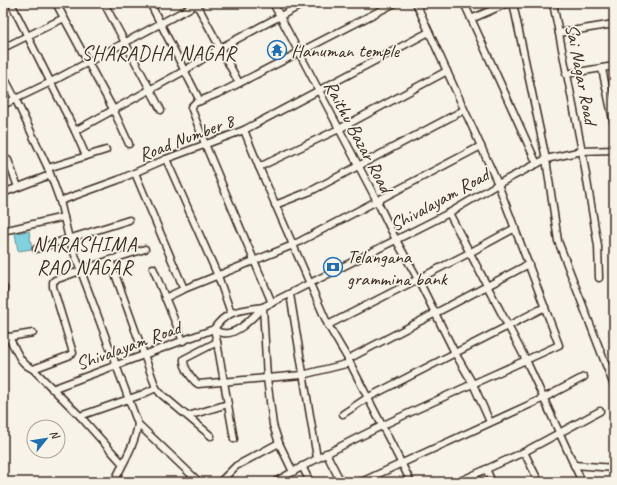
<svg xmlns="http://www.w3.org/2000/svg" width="617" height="485" font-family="Caveat,sans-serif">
<rect width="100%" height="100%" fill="#f7f3e8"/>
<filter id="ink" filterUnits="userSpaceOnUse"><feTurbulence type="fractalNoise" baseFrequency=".025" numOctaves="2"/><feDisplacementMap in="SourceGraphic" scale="8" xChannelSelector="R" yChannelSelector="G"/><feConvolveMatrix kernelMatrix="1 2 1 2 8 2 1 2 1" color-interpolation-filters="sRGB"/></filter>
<g filter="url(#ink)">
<path fill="#82d1df" stroke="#668e92" d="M 29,231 L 32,249 L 18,251 L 15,233 Z"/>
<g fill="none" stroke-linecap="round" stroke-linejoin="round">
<defs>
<g id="street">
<path d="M 11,3 L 75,131 L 86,156"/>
<path d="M 56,3 L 113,109 L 129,144"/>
<path d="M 104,3 L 161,110"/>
<path d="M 150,3 L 200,101"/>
<path d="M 196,3 L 239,83"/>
<path d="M 273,3 L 377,201 L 396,240 L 418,279 L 455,353 L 473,384 L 490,422"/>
<path d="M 464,3 L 537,164"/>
<path d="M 513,3 L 546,159 L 558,241 L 614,386"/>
<path d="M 553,3 L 582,151 L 598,246 L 599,278"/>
<path d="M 471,19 L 508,3"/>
<path d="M 559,33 L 614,24"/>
<path d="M 3,48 L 64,18"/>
<path d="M 602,69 L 614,124"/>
<path d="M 566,74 L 614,66"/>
<path d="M 3,75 L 15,98 L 48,168 L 60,201 L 69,239 L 138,424 C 135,445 123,463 114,482"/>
<path d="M 3,105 L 51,82 L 199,3"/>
<path d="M 244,130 L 259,167 L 328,325 L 348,359 L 411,482"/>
<path d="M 75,131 L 184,71 L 220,48 L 305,3"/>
<path d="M 166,159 L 218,276 L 231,313"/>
<path d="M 8,160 L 18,187"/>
<path d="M 259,167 L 339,129 L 447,71"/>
<path d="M 48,168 L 106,150"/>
<path d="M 135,173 L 184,289"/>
<path d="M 3,193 L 50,175"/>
<path d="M 60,201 L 118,180 L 166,159 L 244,130 L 429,32"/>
<path d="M 275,205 L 311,191 L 464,110"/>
<path d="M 449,213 L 526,360 L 582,482"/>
<path d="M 3,231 L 64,217"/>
<path d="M 36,249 L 129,220"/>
<path d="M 110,260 L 156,388 L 161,394 L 211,436"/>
<path d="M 153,268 L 183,341"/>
<path d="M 290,294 L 317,458"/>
<path d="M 3,296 L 4,288"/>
<path d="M 165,298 L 184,289 L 293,245 L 481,146"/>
<path d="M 272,303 L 205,144 L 191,107 L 195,103 L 224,91 L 395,3"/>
<path d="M 263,307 L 267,378 L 273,425 L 279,443 L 293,472"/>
<path d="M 328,325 L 471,252 L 515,228"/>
<path d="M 214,329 C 217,331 220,333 223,333 C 237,336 254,316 263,307 L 449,213 L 498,184 L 546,159 L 582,151 L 614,150"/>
<path d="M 214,329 L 217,342 L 234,439"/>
<path d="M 3,333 C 17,342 15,362 33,369 L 80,416 L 143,394 L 156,388"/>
<path d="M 9,337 L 33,333"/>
<path d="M 217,342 L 184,359 C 183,366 192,380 198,384 L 302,375 L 350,363"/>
<path d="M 348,359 L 529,264"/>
<path d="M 33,369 L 68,356 L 73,353 L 53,287 L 53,282 L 55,280 L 110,260 L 145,249"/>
<path d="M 52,389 L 214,329 C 226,310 242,310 263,307"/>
<path d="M 343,414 L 367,398 L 545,307"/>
<path d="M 80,416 L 122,463"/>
<path d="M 188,416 L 228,404"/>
<path d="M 138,424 L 199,482"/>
<path d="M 524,452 L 539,482"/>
<path d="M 326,453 L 341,482"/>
<path d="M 574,465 L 614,468"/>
<path d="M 302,466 L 310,482"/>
<path d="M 486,469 L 492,482"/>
<path d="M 220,482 L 236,466 L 279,443"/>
<path d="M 275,482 C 366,429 463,389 559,345 L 498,184 L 416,3"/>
<path d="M 361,482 L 544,398 L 584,377"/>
<path d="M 458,482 L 524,452 L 600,411"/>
</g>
</defs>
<use href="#street" stroke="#3b2a1e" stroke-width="9"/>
<use href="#street" stroke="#f7f3e8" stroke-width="6"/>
</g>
</g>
<defs>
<symbol id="temple-ring" viewBox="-11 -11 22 22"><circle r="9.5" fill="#f7f3e8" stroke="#1f6fb2" stroke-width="1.5"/><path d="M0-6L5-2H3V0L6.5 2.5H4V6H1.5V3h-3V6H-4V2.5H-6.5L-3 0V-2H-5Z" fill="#1f6fb2"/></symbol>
<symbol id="bank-ring" viewBox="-11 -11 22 22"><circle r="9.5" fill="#f7f3e8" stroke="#1f6fb2" stroke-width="1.5"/><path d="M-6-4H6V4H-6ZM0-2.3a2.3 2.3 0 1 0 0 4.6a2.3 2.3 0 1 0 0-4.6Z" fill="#1f6fb2"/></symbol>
</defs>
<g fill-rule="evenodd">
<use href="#temple-ring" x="266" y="39" width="22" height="22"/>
<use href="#bank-ring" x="322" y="256" width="22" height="22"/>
</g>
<g text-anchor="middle" stroke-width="3.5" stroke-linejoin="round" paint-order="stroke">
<g font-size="19" fill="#3b2a1e" stroke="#f7f3e8" text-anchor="start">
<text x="291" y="57">Hanuman temple</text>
<text x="347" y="263">Telangana<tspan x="347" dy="22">grammina bank</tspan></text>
</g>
<g font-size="19" fill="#3b2a1e" stroke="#f7f3e8">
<text transform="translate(582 74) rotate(79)" y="7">Sai Nagar Road</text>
<text transform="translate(359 136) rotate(62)" y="7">Raithu Bazar Road</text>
<text transform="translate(186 137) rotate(-21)" y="7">Road Number 8</text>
<text transform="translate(439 199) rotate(-29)" y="7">Shivalayam Road</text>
<text transform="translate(128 345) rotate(-20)" y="7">Shivalayam Road</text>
</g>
<g font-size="20" letter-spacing="1" fill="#3b2a1e" stroke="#f7f3e8">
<text x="159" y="60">SHARADHA NAGAR</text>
<text x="85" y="251">NARASHIMA<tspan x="85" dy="23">RAO NAGAR</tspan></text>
</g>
</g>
<rect width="617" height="485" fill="none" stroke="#f7f3e8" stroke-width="16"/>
<rect x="8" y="8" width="601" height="469" fill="none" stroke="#3b2a1e" stroke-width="1.5" filter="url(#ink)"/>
<g transform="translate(46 439) rotate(60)"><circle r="19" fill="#f7f3e8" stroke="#aca397"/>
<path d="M0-3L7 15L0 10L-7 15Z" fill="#1f6fb2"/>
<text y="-6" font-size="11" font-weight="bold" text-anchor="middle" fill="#3b2a1e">N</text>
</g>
</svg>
